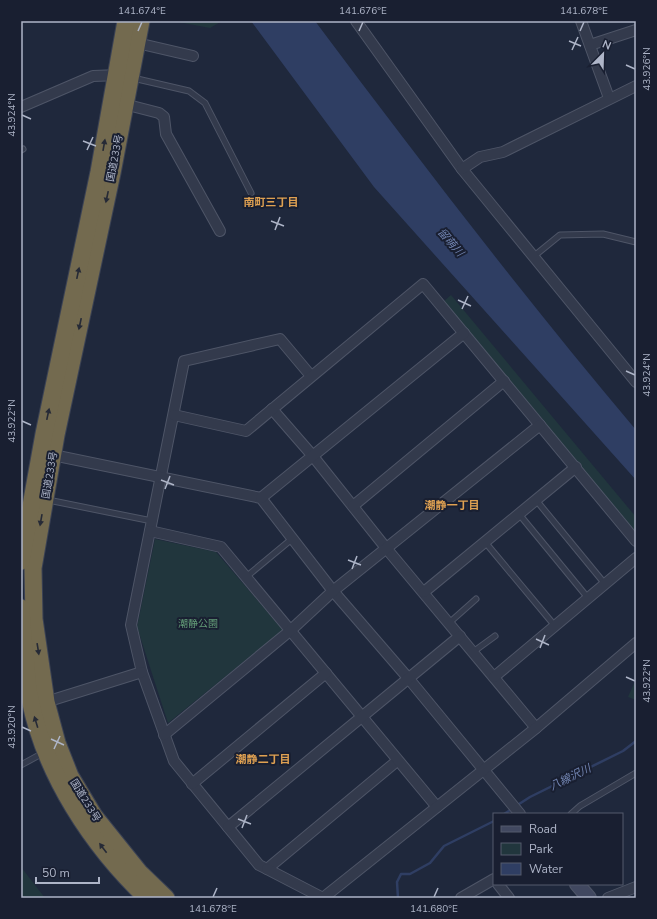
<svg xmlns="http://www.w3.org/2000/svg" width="657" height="919" font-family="'Nunito Sans','Noto Sans JP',sans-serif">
<rect width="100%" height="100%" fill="#1f283c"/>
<g fill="#21363d">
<path d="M 173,21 L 222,21 L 210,28 Z"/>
<path d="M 451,295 L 636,517 L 636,536 L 443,302 Z"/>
<path d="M 155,539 L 216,552 L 283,630 L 168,723 L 137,627 Z"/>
<path d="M 636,679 L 636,700 L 628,697 Z"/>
<path d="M 21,867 L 45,898 L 21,898 Z"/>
</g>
<path fill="#2f3e63" d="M 251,21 L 315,21 C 419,160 524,297 636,430 L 636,480 L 374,187 Z"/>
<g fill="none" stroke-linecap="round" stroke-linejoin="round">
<g stroke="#2f3e63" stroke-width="2.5">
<path d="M 516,806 L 530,797 L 623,751 L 636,741"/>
<path d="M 504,814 L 512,809"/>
<path d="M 398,898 L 397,882 L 401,874 L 410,874 L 430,863 L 444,846 L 494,821"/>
</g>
<defs>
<g id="lane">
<path d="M 133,78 L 189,91 L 205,103 L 251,193"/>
<path d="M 21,150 L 23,149"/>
<path d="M 533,257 L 560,235 L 603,234 L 636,242"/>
<path d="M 48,500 L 152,521"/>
<path d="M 536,500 L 605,584"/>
<path d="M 519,514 L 588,598"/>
<path d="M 485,542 L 555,626"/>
<path d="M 246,577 L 293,538"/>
<path d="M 449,623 L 476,599"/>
<path d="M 473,652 L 495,636"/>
<path d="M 21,765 L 43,753"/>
<path d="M 571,814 L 580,806 L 636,773"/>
</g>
<g id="street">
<path d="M 356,21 L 462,169 L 636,382"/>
<path d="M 581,21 L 609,98"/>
<path d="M 137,43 L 193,56"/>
<path d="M 590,45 L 636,30"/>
<path d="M 124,104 L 159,113 L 164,117 L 166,134 L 220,231"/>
<path d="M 21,107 L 93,76 L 120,75"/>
<path d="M 462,169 L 480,157 L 503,152 L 636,86"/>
<path d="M 311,376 L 280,339 L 184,361 L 131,625 L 142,672 L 174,761 L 259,865 L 267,869 L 397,761"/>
<path d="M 272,409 L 312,455 L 386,548 L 536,728"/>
<path d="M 174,415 L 246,431 L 423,284 L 636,541"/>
<path d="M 48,454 L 261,498 L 333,591 L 409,679 L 520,814"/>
<path d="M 261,498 L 464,333"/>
<path d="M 353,506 L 504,381"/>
<path d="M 150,531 L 221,547 L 437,807"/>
<path d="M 424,592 L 576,467"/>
<path d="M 494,677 L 636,558"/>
<path d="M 21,702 L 29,699 L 46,702 L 142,672"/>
<path d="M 164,735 L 291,630 L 333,591 L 540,425"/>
<path d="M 192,784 L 326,673"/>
<path d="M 228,827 L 460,636"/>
<path d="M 267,869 L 323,898"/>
<path d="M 498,884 L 509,898"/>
<path d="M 323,898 L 536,728 L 636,643"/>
<path d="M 461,898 L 494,879"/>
<path d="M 608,898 L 636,887"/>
</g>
<path id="secondary" d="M 577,884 L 589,898"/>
<g id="highway">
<path d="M 141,21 L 112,173 L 56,435 L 33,568 L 34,619 L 46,702 L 57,743 L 70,776 L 94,816 L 139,872 L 166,898"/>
<path d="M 21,561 L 44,434 L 99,172 L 126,21"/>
<path d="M 21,608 C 22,628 24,647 26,666 C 27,677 27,689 30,699 C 45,774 92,846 147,898"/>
</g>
</defs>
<use href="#lane" stroke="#4e5567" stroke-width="7"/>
<use href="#street" stroke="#4e5567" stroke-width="12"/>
<use href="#secondary" stroke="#4e5567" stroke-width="16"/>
<use href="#highway" stroke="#3b4254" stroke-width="19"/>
<use href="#lane" stroke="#333a4c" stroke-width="5"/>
<use href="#street" stroke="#333a4c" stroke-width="10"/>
<use href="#secondary" stroke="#414860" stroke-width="14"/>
<use href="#highway" stroke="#736a4f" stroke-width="17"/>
</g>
<defs><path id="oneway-solid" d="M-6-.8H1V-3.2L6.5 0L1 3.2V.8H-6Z"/></defs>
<g fill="#262a36">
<use href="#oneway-solid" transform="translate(104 145) rotate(-80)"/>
<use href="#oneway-solid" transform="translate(107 197) rotate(102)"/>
<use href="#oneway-solid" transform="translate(78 273) rotate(-78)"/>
<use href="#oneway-solid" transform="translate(80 324) rotate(102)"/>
<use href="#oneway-solid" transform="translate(48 414) rotate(-78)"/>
<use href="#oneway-solid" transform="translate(41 520) rotate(100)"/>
<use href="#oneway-solid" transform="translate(38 649) rotate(81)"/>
<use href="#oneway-solid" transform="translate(36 722) rotate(-107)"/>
<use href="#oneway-solid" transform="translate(103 848) rotate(-127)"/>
</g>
<path fill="none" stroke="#aeb5c8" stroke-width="1.5" d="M 138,31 L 142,22M 359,31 L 363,22M 580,31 L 584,22M 569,41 L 581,46M 572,50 L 578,37M 626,65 L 635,69M 22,115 L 31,119M 83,141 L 96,146M 87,150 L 93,137M 271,221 L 284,226M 275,230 L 280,217M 458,300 L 471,306M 462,309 L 468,296M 626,371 L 635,375M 22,421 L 31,425M 161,480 L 174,485M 165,489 L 170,476M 348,560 L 361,565M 352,569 L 357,556M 536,639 L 549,645M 540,648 L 545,635M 626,677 L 635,681M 22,727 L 31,731M 51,739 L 64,745M 54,749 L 60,736M 238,819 L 251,824M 242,828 L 247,815M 213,897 L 217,888M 434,897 L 438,888"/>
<g text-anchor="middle" stroke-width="4" stroke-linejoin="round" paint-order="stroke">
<g font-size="10" fill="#aeb5c8" stroke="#191f31">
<text transform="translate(114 158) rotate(-79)" y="4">国道233号</text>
<text transform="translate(49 475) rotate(-80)" y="4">国道233号</text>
<text transform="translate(86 800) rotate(58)" y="4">国道233号</text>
</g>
<g font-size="10" fill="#639c77" stroke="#191f31">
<text x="198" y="627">潮静公園</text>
</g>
<g font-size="11" font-weight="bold" fill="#dfa152" stroke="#191f31">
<text x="271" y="206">南町三丁目</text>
<text x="452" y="509">潮静一丁目</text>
<text x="263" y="763">潮静二丁目</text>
</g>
<g font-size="11" font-style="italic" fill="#7386b3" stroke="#191f31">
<text transform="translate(451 242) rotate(49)" y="4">留萌川</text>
<text transform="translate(570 777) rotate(-26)" y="4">八線沢川</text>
</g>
</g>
<rect width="657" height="919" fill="none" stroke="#191f31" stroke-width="44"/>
<rect x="493" y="813" width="130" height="72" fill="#191f31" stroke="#555b6d"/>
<rect x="501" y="826" width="20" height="6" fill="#414860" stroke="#555b6d"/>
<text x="529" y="833" font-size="12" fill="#aeb5c8">Road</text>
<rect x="501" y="843" width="20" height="12" fill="#21363d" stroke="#555b6d"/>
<text x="529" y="853" font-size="12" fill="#aeb5c8">Park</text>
<rect x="501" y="863" width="20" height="12" fill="#2f3e63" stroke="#555b6d"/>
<text x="529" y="873" font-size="12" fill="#aeb5c8">Water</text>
<g transform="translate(603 54) rotate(23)" stroke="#191f31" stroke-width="3" paint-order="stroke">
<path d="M0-3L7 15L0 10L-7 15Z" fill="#aeb5c8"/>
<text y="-6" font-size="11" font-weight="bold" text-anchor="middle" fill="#aeb5c8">N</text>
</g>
<path d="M36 877v6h63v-6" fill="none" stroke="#aeb5c8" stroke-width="2"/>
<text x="42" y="877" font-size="12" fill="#aeb5c8" stroke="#191f31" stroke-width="3" paint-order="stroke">50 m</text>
<rect x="22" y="22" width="613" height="875" fill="none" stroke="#aeb5c8" stroke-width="1.5"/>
<g font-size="10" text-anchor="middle" fill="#aeb5c8">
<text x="142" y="14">141.674°E</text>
<text x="363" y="14">141.676°E</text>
<text x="584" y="14">141.678°E</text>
<text transform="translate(646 69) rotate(-90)" y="4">43.926°N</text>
<text transform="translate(11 115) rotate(-90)" y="4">43.924°N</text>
<text transform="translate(646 375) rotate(-90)" y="4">43.924°N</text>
<text transform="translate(11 421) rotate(-90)" y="4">43.922°N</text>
<text transform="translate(646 681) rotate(-90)" y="4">43.922°N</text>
<text transform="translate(11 727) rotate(-90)" y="4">43.920°N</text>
<text x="213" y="912">141.678°E</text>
<text x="434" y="912">141.680°E</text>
</g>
</svg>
